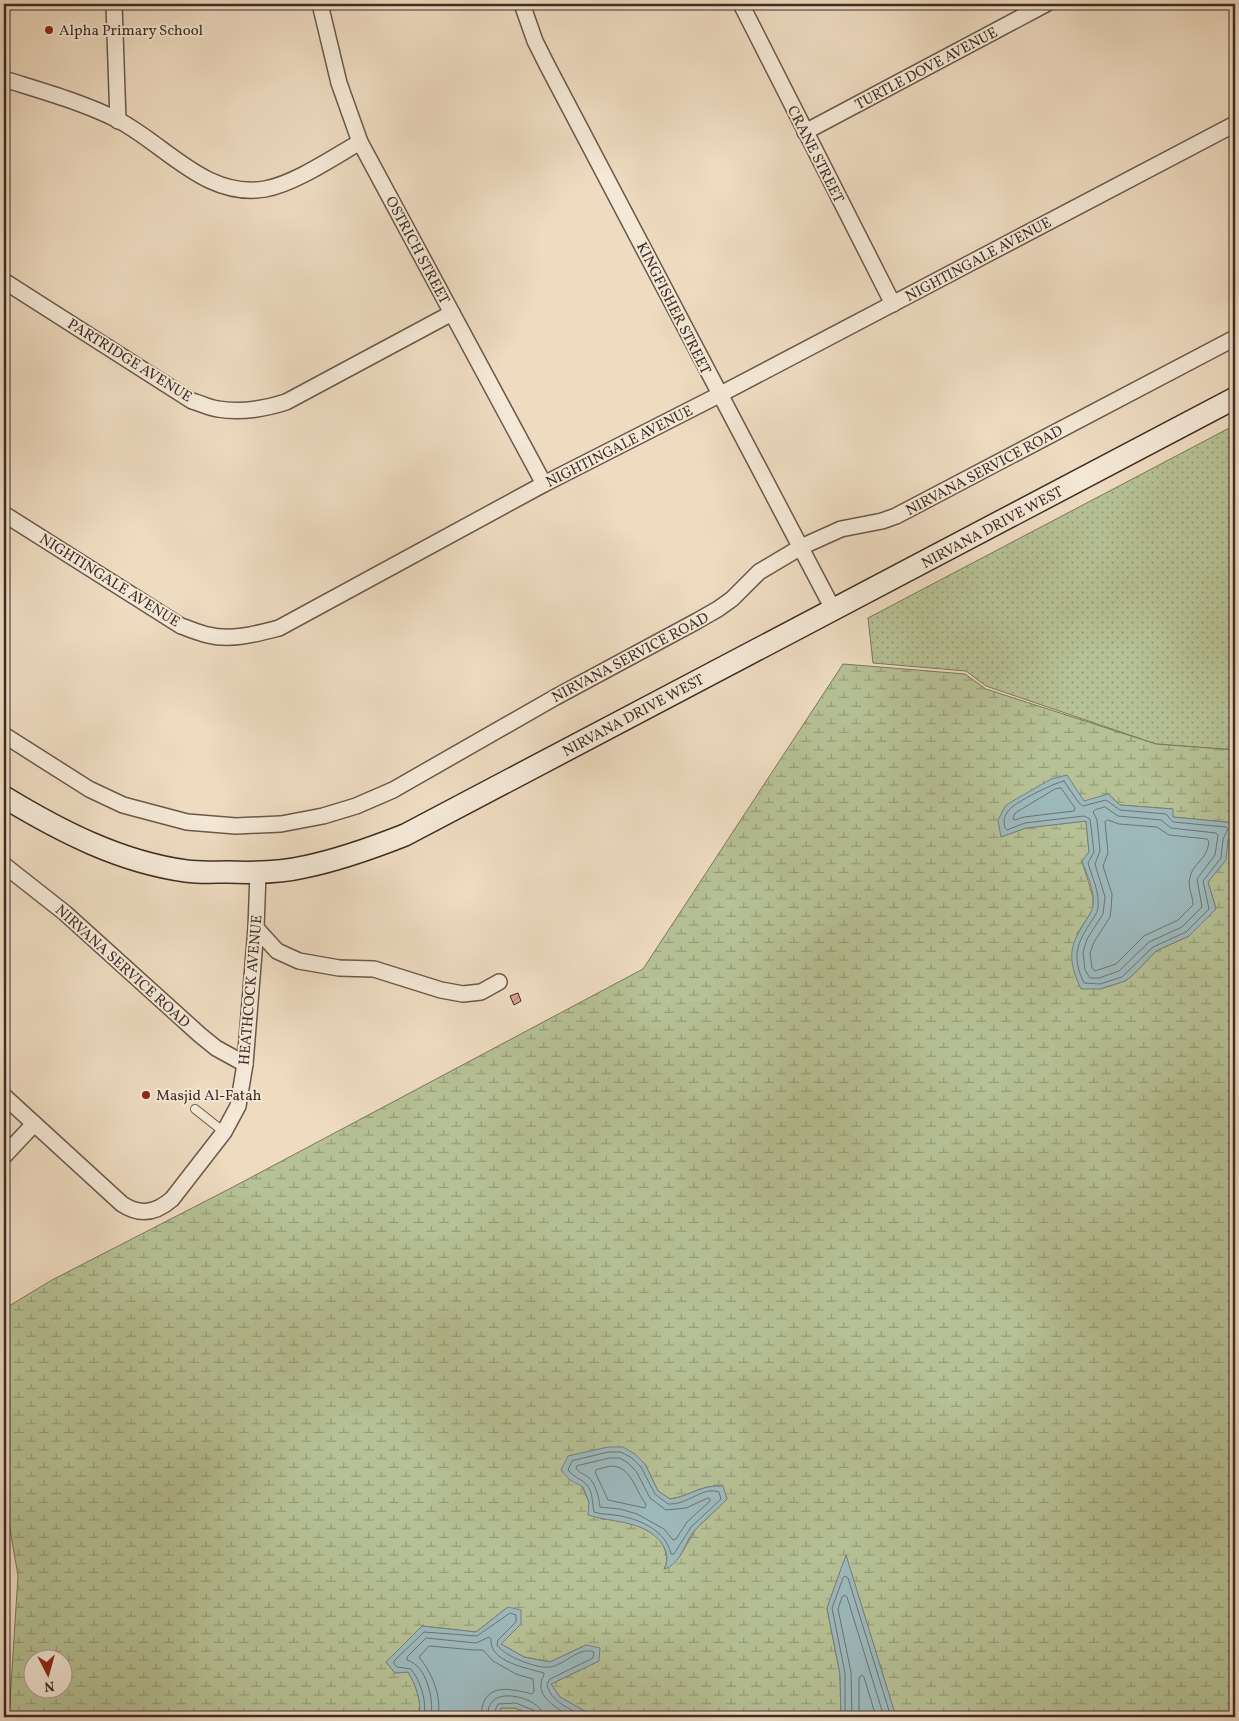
<svg xmlns="http://www.w3.org/2000/svg" width="1239" height="1721" font-family="Vollkorn,serif">
<defs>
<pattern id="grass-dots" width="8" height="8" patternUnits="userSpaceOnUse" patternTransform="scale(1.25)"><rect width="8" height="8" fill="#b6c195"/><path d="M2 2h.1M6 6h.1" fill="none" stroke="#959d79" stroke-width="1.8" stroke-linecap="round"/></pattern>
<pattern id="wetland-marsh" width="20" height="14" patternUnits="userSpaceOnUse" patternTransform="scale(1.25)"><rect width="20" height="14" fill="#b6c195"/><path d="M1 5h8M5 5V1M11 12h8M15 12V8" fill="none" stroke="#959d79"/></pattern>
<pattern id="building-hatch" width="6" height="6" patternUnits="userSpaceOnUse" patternTransform="scale(1.25)"><rect width="6" height="6" fill="#dea294"/><path d="M-1 1l2-2M0 6l6-6M5 7l2-2" fill="none" stroke="#b58479"/></pattern>
</defs>
<rect width="100%" height="100%" fill="#eedbc0"/>
<filter id="stains"><feTurbulence type="fractalNoise" baseFrequency=".004" numOctaves="4"/><feColorMatrix values="0 0 0 0 .2 0 0 0 0 .09 0 0 0 0 .02 0 0 0 .5 -.17"/></filter>
<radialGradient id="worn" r=".72"><stop offset=".6" stop-color="#630" stop-opacity="0"/><stop offset="1" stop-color="#630" stop-opacity=".3"/></radialGradient>
<path fill="url(#grass-dots)" stroke="#7a775e" d="M 1235,425 L 1235,750 L 1156,744 L 986,686 L 966,671 L 873,663 L 868,618 Z"/>
<g fill="url(#wetland-marsh)" stroke="#7a775e" fill-rule="evenodd">
<path d="M 843,664 L 965,674 L 986,689 L 1156,744 L 1235,750 L 1235,823 L 1173,817 L 1172,809 L 1120,805 L 1108,794 L 1001,837 L 1025,828 L 1086,821 L 1089,852 L 1082,861 L 1093,897 L 1093,909 L 1077,934 L 1100,989 L 1125,981 L 1133,975 L 1156,951 L 1189,936 L 1216,909 L 1208,882 L 1225,860 L 1228,840 L 1235,828 L 1235,1717 L 896,1717 L 846,1556 L 827,1608 L 840,1674 L 841,1717 L 595,1717 L 560,1697 L 551,1684 L 599,1661 L 586,1645 L 550,1662 L 524,1657 L 501,1644 L 508,1607 L 476,1632 L 422,1626 L 386,1662 L 395,1673 L 408,1672 C 416,1685 422,1702 419,1717 L 9,1717 L 18,1576 L 4,1494 L 4,1309 L 52,1280 L 233,1187 L 643,969 ZM 582,1454 L 635,1454 L 645,1464 L 658,1491 L 670,1499 C 692,1496 698,1485 722,1486 L 727,1499 L 695,1530 L 680,1556 L 664,1569 C 667,1563 667,1560 666,1554 C 662,1528 623,1520 601,1519 L 589,1502 L 568,1456 ZM 32,1658 L 62,1658 L 62,1688 L 32,1688 Z"/>
<path d="M 501,1708 L 515,1708 L 537,1717 L 499,1717 Z"/>
</g>
<g fill="#9db9bc" stroke="#778180">
<path d="M 1067,775 L 1084,801 L 1108,794 L 1120,805 L 1173,809 L 1173,817 L 1235,823 L 1235,828 L 1228,840 L 1226,860 L 1208,882 L 1216,909 L 1189,936 L 1156,951 L 1133,975 L 1125,981 L 1100,989 L 1081,989 C 1070,965 1067,950 1082,927 C 1085,921 1092,913 1093,906 C 1095,891 1087,875 1082,861 L 1089,852 L 1086,821 L 1026,828 L 1001,837 L 998,820 L 1006,805 L 1051,779 Z"/>
<path d="M 608,1447 L 623,1447 L 635,1454 L 645,1464 L 658,1491 L 670,1499 C 692,1496 698,1485 723,1486 L 727,1499 C 717,1510 705,1519 695,1530 C 684,1542 681,1565 664,1569 C 668,1563 668,1555 664,1547 C 649,1520 613,1523 588,1515 L 589,1502 L 583,1487 L 570,1480 L 561,1470 L 568,1456 Z"/>
<path d="M 846,1555 L 896,1717 L 841,1717 L 840,1674 L 827,1608 Z"/>
<path d="M 508,1607 L 521,1610 L 521,1624 L 501,1644 L 524,1657 L 550,1662 L 586,1645 L 600,1648 L 599,1661 L 551,1684 L 560,1697 L 595,1717 L 537,1717 L 515,1708 L 501,1708 L 499,1717 L 419,1717 C 422,1702 416,1685 408,1672 L 395,1673 L 386,1662 L 422,1626 L 476,1632 Z"/>
</g>
<g fill="none" stroke-linecap="round" stroke-linejoin="round">
<g stroke="#6e7371" stroke-width="1">
<path d="M 1064,781 L 1079,803 L 1083,806 L 1106,800 L 1120,810 L 1166,814 L 1173,822 L 1226,827 L 1228,829 L 1223,839 L 1221,858 L 1203,881 L 1209,909 L 1186,932 L 1153,947 L 1122,977 L 1100,984 L 1084,983 C 1073,960 1075,946 1089,925 C 1092,920 1097,914 1098,908 C 1100,893 1092,877 1088,863 L 1094,852 L 1090,819 L 1084,816 L 1025,823 L 1007,830 L 1005,828 C 1003,821 1004,816 1009,810 C 1015,802 1054,783 1064,781 Z"/>
<path d="M 1061,788 L 1075,808 L 1074,811 L 1024,817 L 1015,820 L 1013,819 L 1015,813 L 1055,789 Z"/>
<path d="M 1105,807 L 1118,816 L 1161,820 L 1171,828 L 1216,833 L 1218,835 L 1215,855 L 1197,879 L 1202,907 L 1182,927 L 1149,942 L 1119,971 L 1099,978 L 1090,978 L 1085,970 L 1083,952 L 1087,939 L 1103,914 L 1105,897 L 1095,864 L 1100,851 L 1097,820 L 1093,812 L 1095,810 Z"/>
<path d="M 1108,820 L 1119,824 L 1157,827 L 1169,835 L 1207,839 L 1209,842 C 1207,860 1193,863 1190,877 C 1187,886 1193,896 1193,905 L 1178,920 L 1144,936 L 1116,964 L 1095,971 L 1092,968 L 1090,953 L 1094,942 L 1110,917 L 1111,910 L 1112,894 L 1103,866 L 1108,853 L 1105,822 Z"/>
<path d="M 609,1452 L 621,1452 L 632,1458 L 641,1467 L 655,1494 L 668,1504 C 689,1505 702,1486 719,1492 L 721,1499 L 691,1527 L 674,1554 L 671,1554 C 666,1531 641,1520 621,1516 C 612,1514 603,1515 594,1512 C 592,1503 593,1492 587,1485 C 582,1479 573,1477 568,1470 L 572,1461 Z"/>
<path d="M 610,1458 L 620,1458 L 628,1463 L 636,1471 L 650,1498 L 666,1510 L 686,1508 L 708,1498 L 710,1499 L 710,1501 L 687,1522 L 676,1539 L 673,1540 L 664,1529 L 637,1514 L 620,1509 L 600,1507 C 599,1498 596,1483 588,1477 C 584,1474 579,1473 576,1468 L 577,1466 Z"/>
<path d="M 611,1466 C 632,1466 635,1491 646,1504 L 645,1508 L 608,1500 L 595,1472 L 596,1470 Z"/>
<path d="M 424,1717 C 427,1701 421,1682 411,1669 L 397,1667 L 394,1664 L 394,1661 L 424,1632 L 477,1636 L 510,1613 L 516,1615 L 516,1622 L 498,1640 L 497,1645 C 504,1656 537,1669 550,1667 C 565,1665 579,1646 594,1652 L 593,1658 L 550,1679 L 547,1684 C 550,1702 571,1709 585,1717"/>
<path d="M 431,1717 C 434,1699 427,1666 407,1660 L 407,1657 L 426,1638 L 476,1643 L 489,1637 L 491,1639 C 489,1662 527,1668 544,1673 C 544,1677 541,1679 541,1684 C 539,1699 561,1711 572,1717"/>
<path d="M 438,1717 C 442,1696 432,1673 419,1657 L 429,1646 L 475,1650 L 483,1650 L 493,1661 L 516,1674 L 533,1679 L 534,1692 L 532,1694 C 508,1688 482,1682 481,1717"/>
<path d="M 488,1717 C 488,1712 488,1706 492,1702 C 502,1688 543,1700 544,1717"/>
<path d="M 494,1717 L 496,1708 L 498,1704 L 516,1703 L 535,1711 L 537,1717"/>
<path d="M 845,1717 L 845,1673 L 832,1608 L 843,1578 L 845,1576 L 848,1578 L 891,1717"/>
<path d="M 852,1717 L 851,1672 L 838,1609 L 842,1597 L 845,1595 L 847,1597 L 884,1717"/>
<path d="M 859,1717 L 859,1678 L 861,1675 L 864,1677 L 876,1717"/>
</g>
</g>
<path fill="url(#building-hatch)" stroke="#3f2d26" d="M 518,993 L 521,1001 L 514,1005 L 510,996 Z"/>
<g fill="none" stroke-linecap="round" stroke-linejoin="round">
<defs>
<path id="lane" d="M 195,1109 L 224,1132"/>
<g id="street">
<path d="M 114,4 L 118,121"/>
<path d="M 320,4 L 339,83 L 360,142 L 544,484"/>
<path d="M 522,4 L 535,41 L 547,65 L 833,609"/>
<path d="M 741,4 L 893,304"/>
<path d="M 4,79 C 42,91 82,102 118,120 C 166,145 206,199 265,189 C 294,184 334,157 360,142"/>
<path d="M 805,132 L 1046,4"/>
<path d="M 4,281 L 192,401 C 200,403 209,408 218,409 C 241,413 264,409 286,402 L 452,313"/>
<path d="M 4,514 L 181,626 C 190,629 199,633 208,635 C 231,641 256,634 279,628 L 544,484 L 719,395 L 1235,124"/>
<path d="M 4,735 L 89,789 L 123,805 L 187,822 L 236,826 L 281,824 L 323,816 L 356,806 L 393,790 L 554,698 L 697,621 L 718,609 L 732,599 L 759,572 L 801,547 L 841,529 L 882,521 L 896,516 L 1235,338"/>
<path d="M 4,865 L 65,913 L 200,1035 L 216,1048 L 245,1064"/>
<path d="M 256,928 L 277,951 L 299,961 L 339,968 L 374,969 L 441,990 L 463,994 L 481,992 L 499,982"/>
<path d="M 4,1096 L 122,1204 C 140,1216 156,1213 172,1199 L 224,1132 L 238,1106 L 245,1064 L 256,928 L 258,873"/>
<path d="M 4,1156 L 34,1124"/>
</g>
<path id="secondary" d="M 4,797 C 60,831 120,862 186,871 C 200,873 214,872 228,872 C 253,873 279,873 304,867 C 339,860 372,848 405,835 L 1235,398"/>
</defs>
<use href="#lane" stroke="#6b584c" stroke-width="10"/>
<use href="#street" stroke="#6b584c" stroke-width="18"/>
<use href="#secondary" stroke="#3f2d26" stroke-width="24"/>
<use href="#lane" stroke="#f4e8d6" stroke-width="8"/>
<use href="#street" stroke="#f4e8d6" stroke-width="15"/>
<use href="#secondary" stroke="#f4e8d6" stroke-width="21"/>
</g>
<g fill="#8f2418" stroke="#f4e8d6" stroke-width="2">
<circle cx="49" cy="30" r="5"/>
<circle cx="146" cy="1095" r="5"/>
</g>
<g text-anchor="middle" stroke-width="4" stroke-linejoin="round" paint-order="stroke">
<g font-size="15" fill="#3f2d26" stroke="#f4e8d6" text-anchor="start">
<text x="59" y="35">Alpha Primary School</text>
<text x="156" y="1100">Masjid Al-Fatah</text>
</g>
<g font-size="15" fill="#3f2d26" stroke="#f4e8d6">
<text transform="translate(926 68) rotate(-28)" y="5">TURTLE DOVE AVENUE</text>
<text transform="translate(816 154) rotate(63)" y="5">CRANE STREET</text>
<text transform="translate(418 250) rotate(62)" y="5">OSTRICH STREET</text>
<text transform="translate(978 259) rotate(-28)" y="5">NIGHTINGALE AVENUE</text>
<text transform="translate(674 308) rotate(63)" y="5">KINGFISHER STREET</text>
<text transform="translate(130 360) rotate(32)" y="5">PARTRIDGE AVENUE</text>
<text transform="translate(619 446) rotate(-27)" y="5">NIGHTINGALE AVENUE</text>
<text transform="translate(984 470) rotate(-28)" y="5">NIRVANA SERVICE ROAD</text>
<text transform="translate(992 527) rotate(-28)" y="5">NIRVANA DRIVE WEST</text>
<text transform="translate(110 580) rotate(32)" y="5">NIGHTINGALE AVENUE</text>
<text transform="translate(630 657) rotate(-28)" y="5">NIRVANA SERVICE ROAD</text>
<text transform="translate(633 715) rotate(-28)" y="5">NIRVANA DRIVE WEST</text>
<text transform="translate(123 966) rotate(42)" y="5">NIRVANA SERVICE ROAD</text>
<text transform="translate(250 990) rotate(-85)" y="5">HEATHCOCK AVENUE</text>
</g>
</g>
<rect width="1239" height="1721" fill="none" stroke="#eedbc0" stroke-width="20"/>
<rect x="5" y="5" width="1229" height="1711" fill="none" stroke="#3f2d26" stroke-width="2.5"/>
<rect x="10" y="10" width="1219" height="1701" fill="none" stroke="#3f2d26"/>
<g transform="translate(48 1674) rotate(174)"><circle r="24" fill="#f4e8d6" stroke="#ac9d90"/>
<path d="M0-4L9 19L0 12L-9 19Z" fill="#8f2418"/>
<text y="-8" font-size="14" font-weight="bold" text-anchor="middle" fill="#3f2d26">N</text>
</g>
<rect width="100%" height="100%" filter="url(#stains)"/>
<rect width="100%" height="100%" fill="url(#worn)"/>
</svg>
